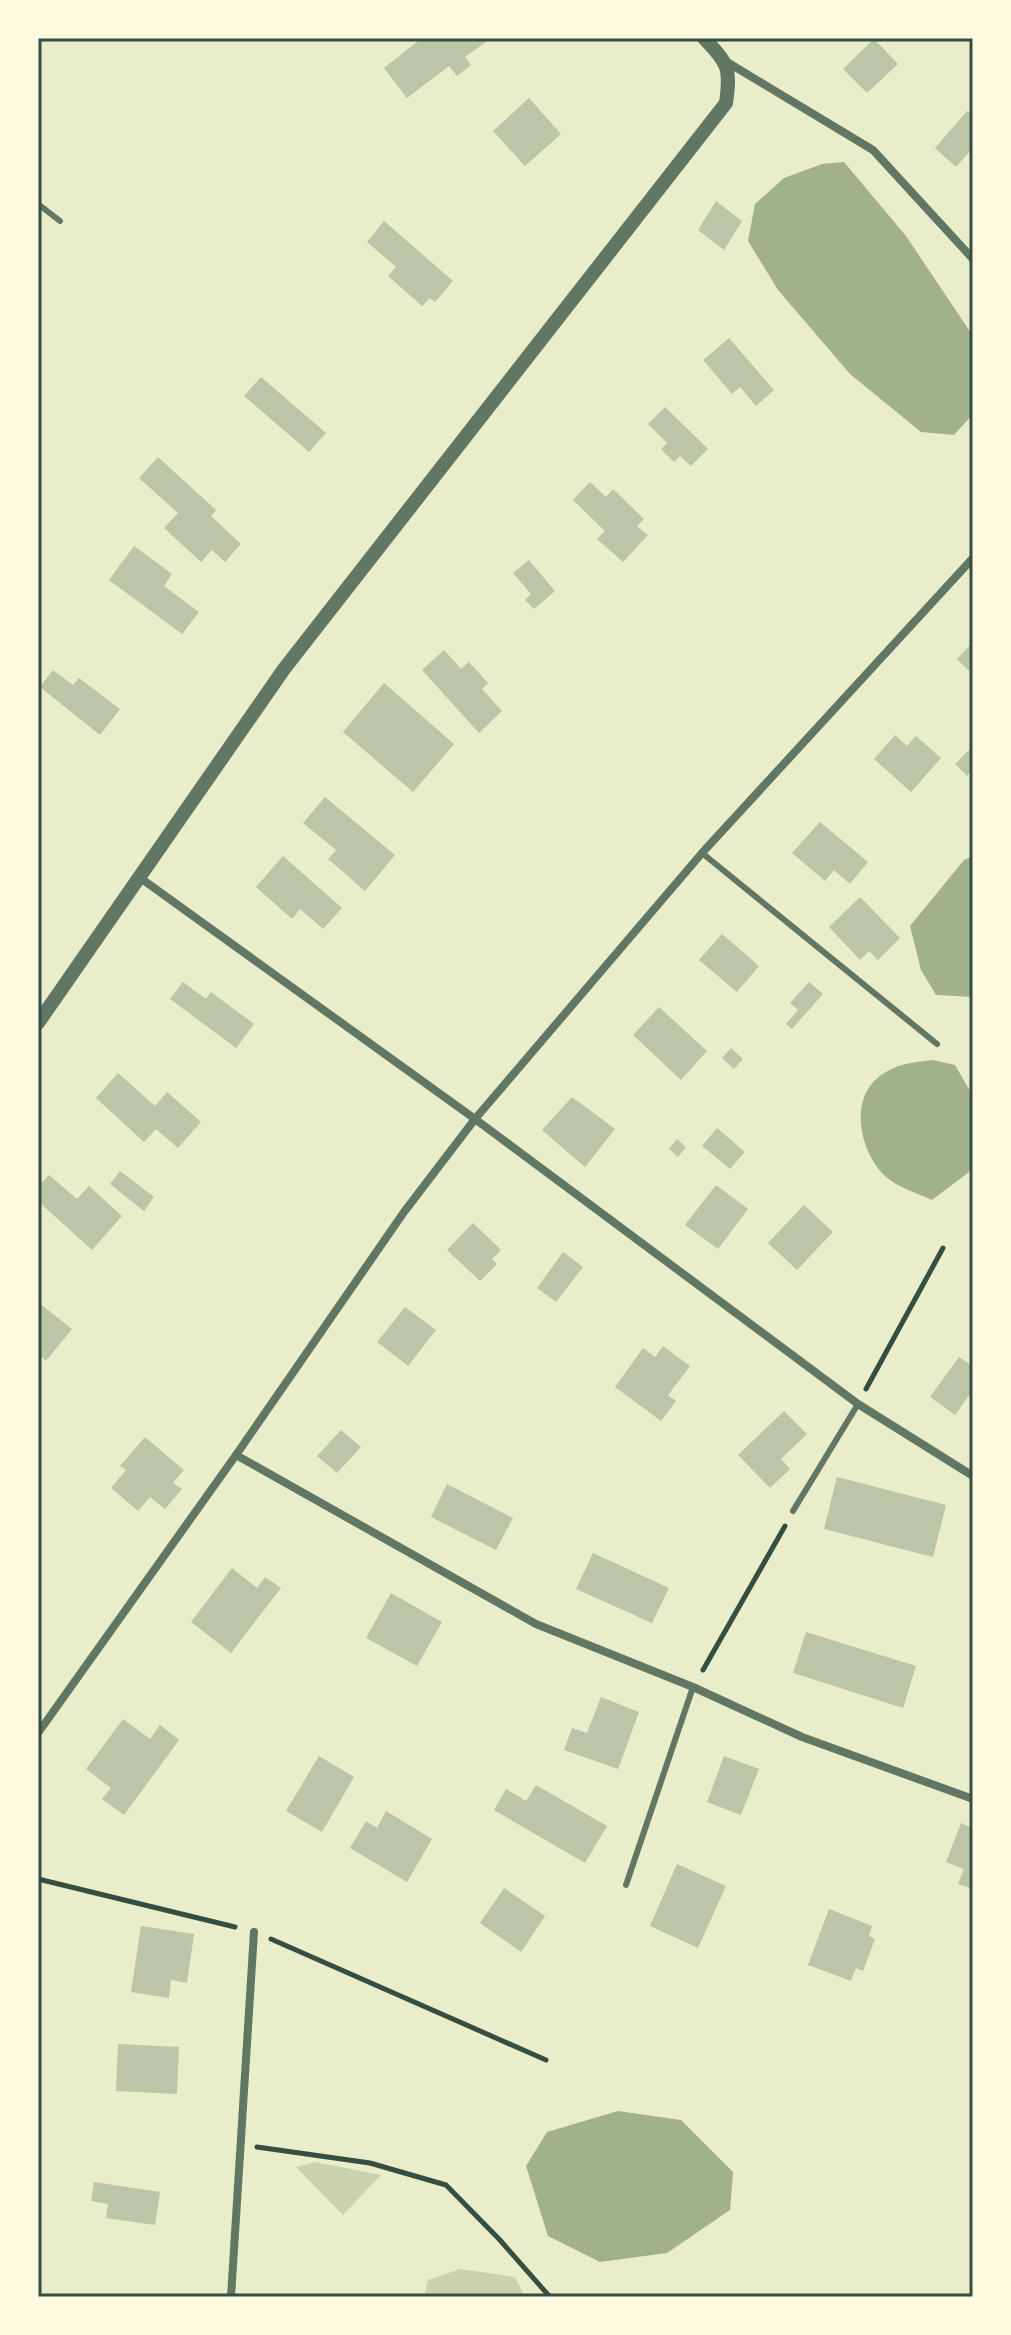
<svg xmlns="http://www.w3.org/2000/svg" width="1011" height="2335" font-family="Commissioner,sans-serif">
<rect width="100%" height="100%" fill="#e9edc9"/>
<g fill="#cad2ad">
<path d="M 315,2162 L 381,2175 L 343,2215 L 296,2167 Z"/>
<path d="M 460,2269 L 515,2277 L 525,2297 L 424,2297 L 428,2280 Z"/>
</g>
<g fill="#a3b18a">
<path d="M 844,162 L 906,236 L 973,336 L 973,414 L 954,435 L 921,432 L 850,374 L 778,290 L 748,241 L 755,204 L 784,178 L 822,164 Z"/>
<path d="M 973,856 L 973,997 L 936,995 L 921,970 L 910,926 L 964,860 Z"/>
<path d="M 933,1060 L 955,1065 L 973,1096 L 973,1160 L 969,1172 L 932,1200 C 917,1193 894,1186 883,1174 C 858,1147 848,1093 886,1072 C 901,1063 916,1062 933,1060 Z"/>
<path d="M 618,2111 L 681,2120 L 733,2172 L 730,2210 L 667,2253 L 600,2262 L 548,2236 L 526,2166 L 547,2132 Z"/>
</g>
<g fill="#bcc5a7">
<path d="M 422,38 L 485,38 L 487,41 L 465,57 L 471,65 L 457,76 L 449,66 L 407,98 L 384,68 Z"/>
<path d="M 874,39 L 898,64 L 867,93 L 843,69 Z"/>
<path d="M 529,98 L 561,134 L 525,166 L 493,131 Z"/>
<path d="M 967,111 L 973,116 L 973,148 L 956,167 L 935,148 Z"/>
<path d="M 716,201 L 742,221 L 724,250 L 698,230 Z"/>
<path d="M 384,221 L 453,281 L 435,302 L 430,298 L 422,306 L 388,276 L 396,267 L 367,242 Z"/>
<path d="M 729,338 L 774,390 L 756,406 L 740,387 L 732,394 L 703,360 Z"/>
<path d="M 261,377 L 326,433 L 309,452 L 244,396 Z"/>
<path d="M 665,407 L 708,449 L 691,466 L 680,456 L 674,462 L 661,449 L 667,443 L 648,424 Z"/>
<path d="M 158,457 L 216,510 L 211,516 L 241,544 L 225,562 L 212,550 L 201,562 L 164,528 L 178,513 L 139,478 Z"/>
<path d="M 590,482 L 606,497 L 613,489 L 644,519 L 637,526 L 648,535 L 623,562 L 597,539 L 605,531 L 573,500 Z"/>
<path d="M 134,546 L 172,574 L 164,586 L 199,612 L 182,634 L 109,580 Z"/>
<path d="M 529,560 L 555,591 L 534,609 L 525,600 L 531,594 L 513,573 Z"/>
<path d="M 973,642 L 973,667 L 969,671 L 957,659 Z"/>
<path d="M 444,650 L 461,669 L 469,662 L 488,683 L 482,689 L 502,711 L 479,733 L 422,670 Z"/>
<path d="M 53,670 L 73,685 L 79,678 L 120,709 L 100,735 L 40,687 Z"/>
<path d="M 384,683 L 454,744 L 413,792 L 343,732 Z"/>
<path d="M 895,735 L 907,746 L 916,736 L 941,758 L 911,792 L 874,759 Z"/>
<path d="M 969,750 L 973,755 L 973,770 L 967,776 L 955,764 Z"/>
<path d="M 325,797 L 395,855 L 365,891 L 328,859 L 336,850 L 303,823 Z"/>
<path d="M 820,822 L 868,862 L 850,884 L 834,870 L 825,881 L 792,853 Z"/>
<path d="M 283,856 L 342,908 L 323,929 L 300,909 L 292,919 L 256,887 Z"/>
<path d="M 860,897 L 900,938 L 878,960 L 869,951 L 860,960 L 829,927 Z"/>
<path d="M 722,934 L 759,966 L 737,992 L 699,960 Z"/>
<path d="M 183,982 L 206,999 L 211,992 L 254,1024 L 236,1048 L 170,999 Z"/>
<path d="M 809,982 L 823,994 L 792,1029 L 786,1024 L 798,1010 L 790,1003 Z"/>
<path d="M 659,1007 L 707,1051 L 681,1080 L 633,1035 Z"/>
<path d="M 731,1048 L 743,1059 L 734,1069 L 722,1058 Z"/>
<path d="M 118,1073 L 155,1106 L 167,1092 L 201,1122 L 178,1148 L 156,1129 L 144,1142 L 96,1098 Z"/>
<path d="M 572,1097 L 615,1129 L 585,1167 L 542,1130 Z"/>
<path d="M 717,1128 L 745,1152 L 730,1169 L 702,1146 Z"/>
<path d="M 677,1139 L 686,1147 L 678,1157 L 669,1149 Z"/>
<path d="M 120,1171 L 154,1197 L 144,1211 L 110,1184 Z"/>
<path d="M 49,1175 L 77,1199 L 89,1186 L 122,1216 L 92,1250 L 38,1201 L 38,1187 Z"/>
<path d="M 716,1185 L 748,1209 L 718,1249 L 685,1225 Z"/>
<path d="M 804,1205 L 833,1232 L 797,1270 L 768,1243 Z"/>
<path d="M 473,1223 L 501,1250 L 492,1259 L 497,1264 L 480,1281 L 447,1250 Z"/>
<path d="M 563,1252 L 583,1267 L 556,1302 L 537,1288 Z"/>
<path d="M 38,1302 L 72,1329 L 46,1361 L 38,1354 Z"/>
<path d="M 405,1307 L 436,1330 L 408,1366 L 377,1342 Z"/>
<path d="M 663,1346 L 690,1366 L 668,1395 L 676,1401 L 661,1421 L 615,1387 L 643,1348 L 655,1357 Z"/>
<path d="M 959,1357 L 973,1367 L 973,1390 L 955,1415 L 930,1397 Z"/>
<path d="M 784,1411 L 807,1434 L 781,1459 L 790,1469 L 770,1488 L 738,1455 Z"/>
<path d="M 341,1430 L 361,1447 L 337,1473 L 317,1456 Z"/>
<path d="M 145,1437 L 184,1470 L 173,1483 L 182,1489 L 165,1509 L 150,1497 L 138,1511 L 111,1488 L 126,1470 L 120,1466 Z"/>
<path d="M 837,1477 L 946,1505 L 933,1557 L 824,1529 Z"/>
<path d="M 447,1484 L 513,1518 L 496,1550 L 431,1517 Z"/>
<path d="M 593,1553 L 669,1588 L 652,1623 L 576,1589 Z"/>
<path d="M 232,1568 L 257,1588 L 265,1577 L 281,1588 L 231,1653 L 191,1622 Z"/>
<path d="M 391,1593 L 442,1622 L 417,1666 L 366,1638 Z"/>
<path d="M 806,1632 L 916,1666 L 903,1708 L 793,1673 Z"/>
<path d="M 601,1697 L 639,1712 L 618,1769 L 564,1750 L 572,1728 L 587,1733 Z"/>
<path d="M 123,1719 L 150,1739 L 160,1725 L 179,1740 L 124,1815 L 102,1799 L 111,1788 L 86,1769 Z"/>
<path d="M 319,1756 L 354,1777 L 322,1832 L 286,1811 Z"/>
<path d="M 724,1756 L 759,1769 L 741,1815 L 707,1802 Z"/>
<path d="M 536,1785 L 607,1826 L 585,1863 L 494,1810 L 506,1789 L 526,1801 Z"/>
<path d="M 386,1811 L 432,1839 L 407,1882 L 350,1848 L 366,1821 L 377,1828 Z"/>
<path d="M 961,1823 L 973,1828 L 973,1889 L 958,1884 L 964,1869 L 946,1862 Z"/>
<path d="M 677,1864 L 726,1886 L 698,1948 L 650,1926 Z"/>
<path d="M 504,1888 L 545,1916 L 521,1952 L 480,1923 Z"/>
<path d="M 829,1909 L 872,1926 L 869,1936 L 875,1939 L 863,1971 L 856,1968 L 851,1981 L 808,1965 Z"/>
<path d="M 141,1926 L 194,1934 L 187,1983 L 171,1980 L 169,1998 L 131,1992 Z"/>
<path d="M 118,2044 L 179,2047 L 177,2094 L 116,2091 Z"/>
<path d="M 94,2182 L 160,2192 L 155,2225 L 106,2218 L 108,2204 L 91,2201 Z"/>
</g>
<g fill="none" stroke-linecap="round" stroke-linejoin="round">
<g stroke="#344e41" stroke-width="5">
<path d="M 866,1389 L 943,1248"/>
<path d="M 703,1670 L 785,1526"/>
<path d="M 38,1879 L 235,1927"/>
<path d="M 271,1939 L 546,2060"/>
<path d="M 257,2147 L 370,2163 L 446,2185 L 499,2239 L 550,2297"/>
</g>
<g stroke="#617663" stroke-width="6">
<path d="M 38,204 L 60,221"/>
<path d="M 702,853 L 937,1044"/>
<path d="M 793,1511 L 858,1404"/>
<path d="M 626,1885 L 693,1687"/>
</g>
<g stroke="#617663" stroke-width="8">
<path d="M 727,62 L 873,150 L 973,259"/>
<path d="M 139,877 L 475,1119 L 858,1404 L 973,1476"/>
<path d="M 236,1455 L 536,1624 L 693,1687 L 802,1737 L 973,1799"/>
<path d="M 38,1733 L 236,1455 L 404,1212 L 475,1119 L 702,853 L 973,558"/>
<path d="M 231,2297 L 254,1932"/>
</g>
<path stroke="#617663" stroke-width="14" d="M 38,1023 L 284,669 L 726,103 C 731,67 728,64 704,38"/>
</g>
<rect width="1011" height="2335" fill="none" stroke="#fefae0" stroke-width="80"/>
<rect x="40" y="40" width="931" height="2255" fill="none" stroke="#344e41" stroke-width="3"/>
</svg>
